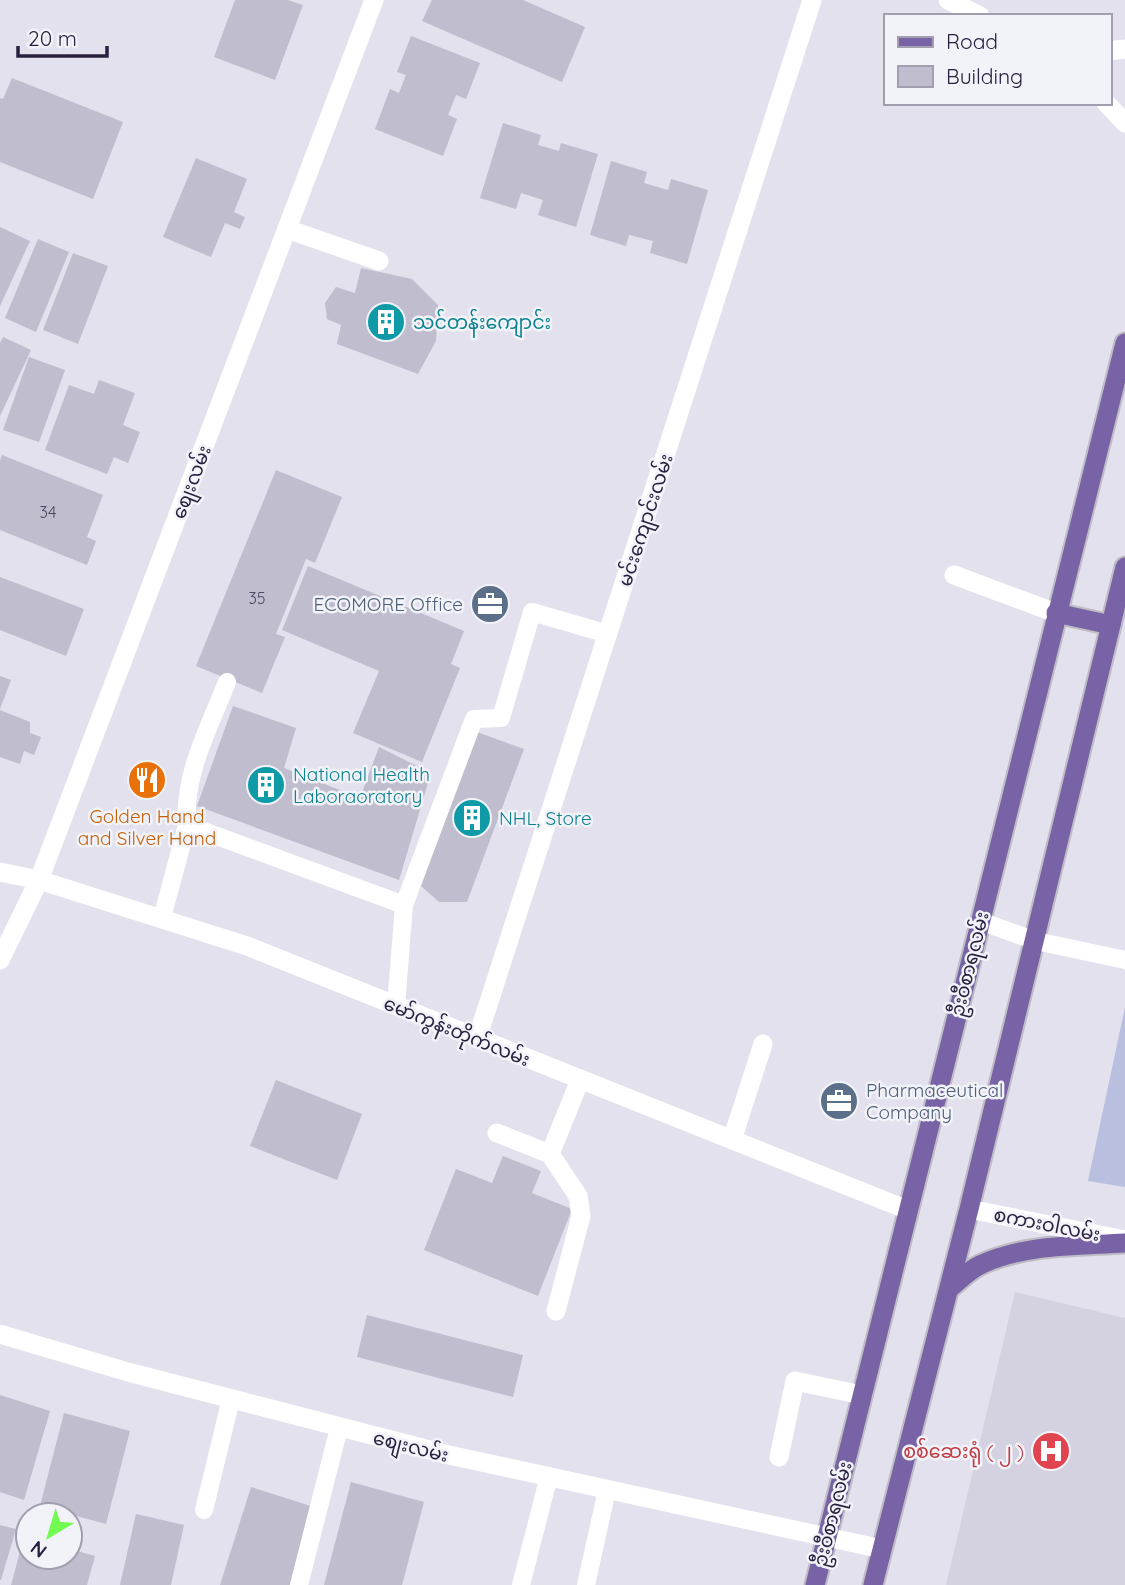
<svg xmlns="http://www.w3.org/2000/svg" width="1125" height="1585" font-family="Quicksand,'Noto Sans Myanmar',sans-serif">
<rect width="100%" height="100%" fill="#e2e1ed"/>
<path fill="#d4d2e1" d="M 1015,1292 L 1125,1318 L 1125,1585 L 946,1585 Z"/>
<path fill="#b8bfdf" d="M 1125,1007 L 1125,1187 L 1088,1181 Z"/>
<g fill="#bfbdce">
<path d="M 235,0 L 288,0 L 303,5 L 275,80 L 214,57 Z"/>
<path d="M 432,0 L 523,0 L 585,27 L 562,82 L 422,21 Z"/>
<path d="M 411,36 L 480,63 L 466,99 L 456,95 L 448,115 L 457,119 L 443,156 L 375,129 L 390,89 L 399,93 L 406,75 L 397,72 Z"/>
<path d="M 12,78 L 123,122 L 93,199 L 0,162 L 0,98 L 3,99 Z"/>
<path d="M 503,123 L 541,135 L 538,145 L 559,151 L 561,143 L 598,154 L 576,227 L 538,215 L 543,200 L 521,193 L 516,209 L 480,198 Z"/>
<path d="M 196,158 L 247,179 L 234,212 L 245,217 L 240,229 L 225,223 L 211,257 L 163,237 Z"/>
<path d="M 611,161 L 647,172 L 644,183 L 668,190 L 671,179 L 708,190 L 687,264 L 650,253 L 653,241 L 629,235 L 626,246 L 590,235 Z"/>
<path d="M 0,227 L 30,241 L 0,306 Z"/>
<path d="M 38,239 L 69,252 L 36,332 L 5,318 Z"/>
<path d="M 73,253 L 108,266 L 78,344 L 43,330 Z"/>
<path d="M 361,268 L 412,279 L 438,305 L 436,341 L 418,374 L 337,344 L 341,325 L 327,319 L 325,303 L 336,287 L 355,293 Z"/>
<path d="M 3,337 L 31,350 L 0,416 L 0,343 Z"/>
<path d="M 29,357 L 65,370 L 39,442 L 3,430 Z"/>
<path d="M 99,380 L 135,393 L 123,425 L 140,432 L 128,463 L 114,457 L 107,474 L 45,450 L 69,385 L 94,394 Z"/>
<path d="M 2,455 L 103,495 L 87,537 L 96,541 L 87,565 L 0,530 L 0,461 Z"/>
<path d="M 276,470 L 342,497 L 315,563 L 306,559 L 276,634 L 285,637 L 262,693 L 196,666 Z"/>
<path d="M 308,566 L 464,631 L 451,664 L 460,668 L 422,762 L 353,733 L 379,671 L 282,630 Z"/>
<path d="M 0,577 L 84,609 L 66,656 L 0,630 Z"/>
<path d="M 484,592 L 502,600 L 496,614 L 478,607 Z"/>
<path d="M 0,676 L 11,680 L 0,709 Z"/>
<path d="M 233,706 L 296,728 L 284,768 L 360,798 L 379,747 L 431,773 L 399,880 L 197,806 Z"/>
<path d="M 0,710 L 30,722 L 30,733 L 41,737 L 34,755 L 24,751 L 20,764 L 0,757 Z"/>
<path d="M 477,732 L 524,749 L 467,902 L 439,902 L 421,886 Z"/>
<path d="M 276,1080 L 362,1114 L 337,1180 L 250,1146 Z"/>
<path d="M 503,1156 L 541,1171 L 532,1193 L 572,1209 L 538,1296 L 424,1250 L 456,1169 L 492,1183 Z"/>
<path d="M 367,1315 L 523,1355 L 513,1397 L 357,1357 Z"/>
<path d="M 0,1395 L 50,1411 L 24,1500 L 0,1492 Z"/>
<path d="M 64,1413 L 130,1431 L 106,1524 L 40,1506 Z"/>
<path d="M 351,1482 L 424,1502 L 402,1585 L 324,1585 Z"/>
<path d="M 251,1487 L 314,1507 L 290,1585 L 220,1585 Z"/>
<path d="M 136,1514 L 184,1525 L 171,1585 L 120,1585 Z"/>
<path d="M 0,1525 L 16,1529 L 1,1580 L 0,1580 Z"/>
<path d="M 24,1537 L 28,1538 L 28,1557 L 70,1557 L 70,1549 L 95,1556 L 87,1585 L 11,1585 Z"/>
</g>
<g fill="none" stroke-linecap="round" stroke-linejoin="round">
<defs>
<g id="primary">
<path d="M 1056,613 L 1111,625"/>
<path d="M 950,1288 C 959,1281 969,1270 980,1265 C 1024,1244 1078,1246 1125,1243"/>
<path d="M 815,1585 L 1125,343"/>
<path d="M 873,1585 L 969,1209 L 1125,567"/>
</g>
</defs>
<use href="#primary" stroke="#bfbcc5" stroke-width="23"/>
<g stroke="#fff" stroke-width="18">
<path d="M 227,682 C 209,728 183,775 187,825 L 404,905 L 474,719 L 501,718 L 532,612 L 608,634"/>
<path d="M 162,918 L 187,825"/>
<path d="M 980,921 L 1036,941 L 1125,960"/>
<path d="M 396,1006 L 404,905"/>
<path d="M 204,1510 L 231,1399"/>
<path d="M 299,1585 L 339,1428"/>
<path d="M 521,1585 L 549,1476"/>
<path d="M 586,1585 L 607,1490"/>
</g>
<g stroke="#fff" stroke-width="19">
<path d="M 948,0 L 980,16"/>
<path d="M 1109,51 L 1125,49"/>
<path d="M 1106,103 L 1125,123"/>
<path d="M 287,229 L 379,261"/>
<path d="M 954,575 L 1056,613"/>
<path d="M 0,872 L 39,880 L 247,946 L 908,1210"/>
<path d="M 0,960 L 39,880 L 374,0"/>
<path d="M 477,1039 L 812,0"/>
<path d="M 497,1133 L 550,1154"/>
<path d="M 732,1140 L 763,1044"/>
<path d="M 969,1209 L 1125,1240"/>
<path d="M 556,1311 L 581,1216 L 578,1196 L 550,1154 L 580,1080"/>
<path d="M 0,1334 L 128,1372 L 449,1455 L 882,1549"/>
<path d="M 779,1457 L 795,1381 L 862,1395"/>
</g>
<use href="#primary" stroke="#7763a5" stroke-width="19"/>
</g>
<defs>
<symbol id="building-disc" viewBox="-11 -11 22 22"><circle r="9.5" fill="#0f9aa8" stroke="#f2f2f9"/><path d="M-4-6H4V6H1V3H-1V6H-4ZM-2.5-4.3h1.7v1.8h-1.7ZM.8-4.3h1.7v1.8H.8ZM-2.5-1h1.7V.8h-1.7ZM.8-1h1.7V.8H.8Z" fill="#fff"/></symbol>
<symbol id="office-disc" viewBox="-11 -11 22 22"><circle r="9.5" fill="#5c6f8a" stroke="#f2f2f9"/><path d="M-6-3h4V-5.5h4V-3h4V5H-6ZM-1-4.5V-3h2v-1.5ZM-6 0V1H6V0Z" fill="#fff"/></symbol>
<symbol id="restaurant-disc" viewBox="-11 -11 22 22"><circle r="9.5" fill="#e8710a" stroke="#f2f2f9"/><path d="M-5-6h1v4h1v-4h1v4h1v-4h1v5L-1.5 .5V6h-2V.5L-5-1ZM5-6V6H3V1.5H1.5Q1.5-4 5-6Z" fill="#fff"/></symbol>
<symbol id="hospital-disc" viewBox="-11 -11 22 22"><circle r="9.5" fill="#e0444e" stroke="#f2f2f9"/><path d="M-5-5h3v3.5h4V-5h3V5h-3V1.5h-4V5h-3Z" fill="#fff"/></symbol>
</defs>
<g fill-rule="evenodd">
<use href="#building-disc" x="364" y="300" width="44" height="44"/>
<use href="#office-disc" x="468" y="582" width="44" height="44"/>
<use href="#restaurant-disc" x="125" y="758" width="44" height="44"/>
<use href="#building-disc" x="244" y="763" width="44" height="44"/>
<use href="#building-disc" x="450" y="796" width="44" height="44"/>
<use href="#office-disc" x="817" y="1079" width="44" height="44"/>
<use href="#hospital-disc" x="1029" y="1429" width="44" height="44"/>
</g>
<g text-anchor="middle" stroke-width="5" stroke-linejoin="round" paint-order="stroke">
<g font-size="16" fill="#4e4763">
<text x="48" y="518">34</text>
<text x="257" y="604">35</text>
</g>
<g font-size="19" fill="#0d838f" stroke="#f2f2f9" text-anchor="start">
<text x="413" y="329">သင်တန်းကျောင်း</text>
<text x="293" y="781">National Health<tspan x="293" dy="22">Laboraoratory</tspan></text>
<text x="499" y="825">NHL, Store</text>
</g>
<g font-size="19" fill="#29203f" stroke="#f2f2f9">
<text transform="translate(191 482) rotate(-69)" y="7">စျေးလမ်း</text>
<text transform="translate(645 520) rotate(-72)" y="7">မင်းကျောင်းလမ်း</text>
<text transform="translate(969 964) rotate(-76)" y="7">ဦးဝီစာရလမ်း</text>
<text transform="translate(457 1031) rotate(22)" y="7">မော်ကွန်းတိုက်လမ်း</text>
<text transform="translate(1047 1224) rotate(11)" y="7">စကားဝါလမ်း</text>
<text transform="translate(411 1446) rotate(14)" y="7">စျေးလမ်း</text>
<text transform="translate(832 1514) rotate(-76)" y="7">ဦးဝီစာရလမ်း</text>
</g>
<g font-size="19" fill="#4e5e75" stroke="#f2f2f9" text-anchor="end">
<text x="463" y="611">ECOMORE Office</text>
<text x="866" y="1097" text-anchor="start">Pharmaceutical<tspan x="866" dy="22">Company</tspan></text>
</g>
<g font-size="19" fill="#c56008" stroke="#f2f2f9">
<text x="147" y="823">Golden Hand<tspan x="147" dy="22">and Silver Hand</tspan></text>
</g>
<g font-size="19" fill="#be3a42" stroke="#f2f2f9" text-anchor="end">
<text x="1024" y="1458">စစ်ဆေးရုံ ( ၂ )</text>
</g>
</g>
<rect x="884" y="14" width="228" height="91" fill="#f2f2f9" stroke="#a29eaf" stroke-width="2"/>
<rect x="898" y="37" width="35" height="10" fill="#7763a5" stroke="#a29eaf" stroke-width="2"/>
<text x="946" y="49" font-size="21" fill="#29203f">Road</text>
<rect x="898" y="66" width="35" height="21" fill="#bfbdce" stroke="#a29eaf" stroke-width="2"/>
<text x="946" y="84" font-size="21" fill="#29203f">Building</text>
<g transform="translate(49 1536) rotate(218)"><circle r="33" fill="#f2f2f9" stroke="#a29eaf" stroke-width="2"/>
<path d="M0-5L12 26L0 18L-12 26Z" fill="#72fb51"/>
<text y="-10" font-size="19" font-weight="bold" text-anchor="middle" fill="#29203f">N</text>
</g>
<path d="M18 46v10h89v-10" fill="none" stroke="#29203f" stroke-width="3.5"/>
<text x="28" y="46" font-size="21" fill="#29203f" stroke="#f2f2f9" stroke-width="5" paint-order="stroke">20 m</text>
</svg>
